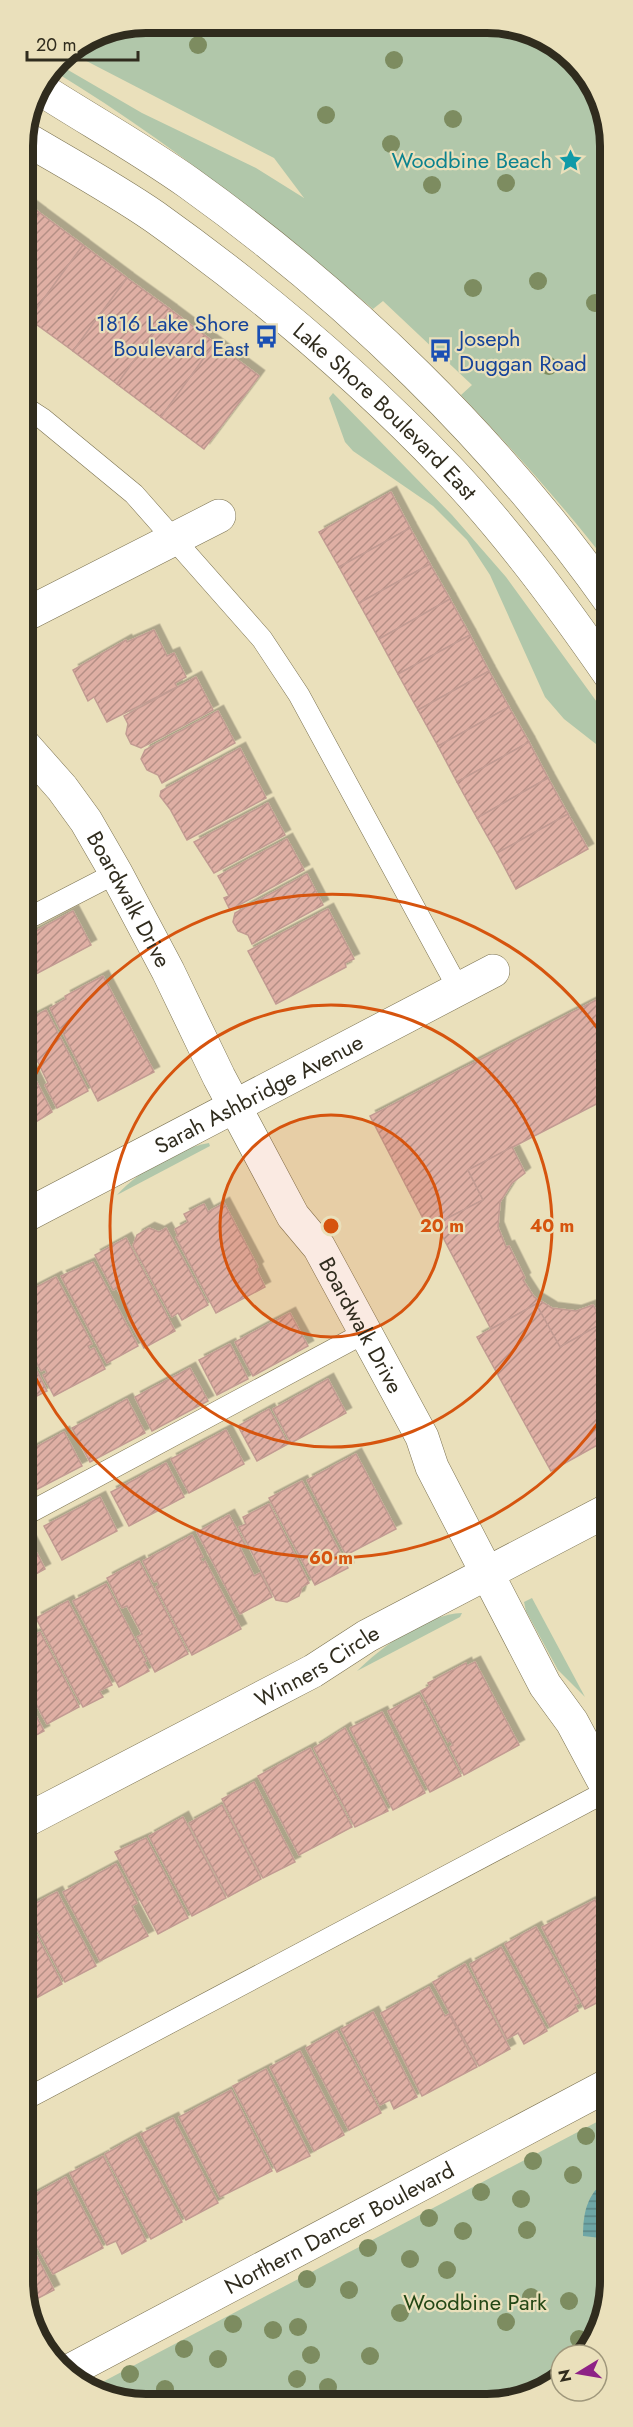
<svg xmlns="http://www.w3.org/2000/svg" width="633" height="2427" font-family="Jost,sans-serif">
<defs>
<pattern id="water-rules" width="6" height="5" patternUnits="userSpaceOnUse" patternTransform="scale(1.5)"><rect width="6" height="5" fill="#6ea6a6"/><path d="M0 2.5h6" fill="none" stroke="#5b8787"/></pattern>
<pattern id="building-hatch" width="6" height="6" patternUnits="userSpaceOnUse" patternTransform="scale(1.5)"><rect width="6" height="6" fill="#dfafa4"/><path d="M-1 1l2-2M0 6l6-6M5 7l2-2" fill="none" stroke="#b58f85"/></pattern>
<filter id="shadow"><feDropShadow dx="5.5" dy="-5.5" stdDeviation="0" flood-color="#0004"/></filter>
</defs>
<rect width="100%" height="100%" fill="#eae0bb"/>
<g fill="#b1c7aa">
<path d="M 146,23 L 511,25 L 574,59 L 609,130 L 610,566 C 564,506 513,450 461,395 L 472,385 L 383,301 L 373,309 C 270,223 166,139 52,70 L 56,63 L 142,113 L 256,168 L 304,198 L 274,158 L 69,52 L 99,32 Z"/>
<path d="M 333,393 L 452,515 L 506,577 L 610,720 L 610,755 L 564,719 L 545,697 L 490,575 L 467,540 L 433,506 L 353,451 L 345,442 L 329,398 Z"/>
<path d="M 209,1143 L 210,1146 L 117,1195 C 140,1170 175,1149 209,1143 Z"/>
<path d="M 532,1598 L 585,1697 L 558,1670 L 526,1611 L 524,1602 Z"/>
<path d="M 462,1613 L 460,1617 L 357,1671 C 381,1647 427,1614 462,1613 Z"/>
<path d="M 610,2115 L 610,2288 L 583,2355 L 561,2355 L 561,2378 L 548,2388 L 503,2403 L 122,2402 L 93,2387 Z"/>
</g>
<path fill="url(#water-rules)" d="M 610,2177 L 610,2239 L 583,2236 C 583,2210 588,2192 610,2177 Z"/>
<g fill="url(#building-hatch)" stroke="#c29b92" stroke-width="1.5" filter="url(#shadow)">
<path d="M 23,200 L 40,213 L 23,235 Z"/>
<path d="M 40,213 L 83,245 L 29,319 L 23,314 L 23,235 Z"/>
<path d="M 83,245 L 127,278 L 73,351 L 29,319 Z"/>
<path d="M 127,278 L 171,310 L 117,384 L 73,351 Z"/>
<path d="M 171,310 L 215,343 L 161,417 L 117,384 Z"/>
<path d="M 215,343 L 259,376 L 204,449 L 161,417 Z"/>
<path d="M 391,492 L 410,528 L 339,567 L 319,532 Z"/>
<path d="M 410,528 L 430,564 L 359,603 L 339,567 Z"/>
<path d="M 430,564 L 450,599 L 379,639 L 359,603 Z"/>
<path d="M 450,599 L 470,635 L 398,674 L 379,639 Z"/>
<path d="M 154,630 L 167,656 L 174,653 L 186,677 L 175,683 L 177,687 L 107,722 L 94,697 L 88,701 L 73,670 L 126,640 L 127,642 Z"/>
<path d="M 470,635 L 489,671 L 418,710 L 398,674 Z"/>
<path d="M 489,671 L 509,707 L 438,746 L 418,710 Z"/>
<path d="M 196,677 L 213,710 L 141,748 L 131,744 L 126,734 L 128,724 L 124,716 Z"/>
<path d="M 509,707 L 529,742 L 457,782 L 438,746 Z"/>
<path d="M 218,711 L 235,743 L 162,783 L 158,775 L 147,770 L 141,759 L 145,750 Z"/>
<path d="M 529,742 L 548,778 L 477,818 L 457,782 Z"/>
<path d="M 240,748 L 266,798 L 187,840 L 170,809 L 160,796 L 161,791 Z"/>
<path d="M 548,778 L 568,814 L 497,853 L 477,818 Z"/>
<path d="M 268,803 L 285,835 L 214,873 L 194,842 Z"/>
<path d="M 568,814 L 588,849 L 516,889 L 497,853 Z"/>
<path d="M 287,839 L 304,870 L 230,910 L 224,898 L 229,896 L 218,876 Z"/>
<path d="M 307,874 L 323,905 L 252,944 L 248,935 L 238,931 L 233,922 L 235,913 Z"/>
<path d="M 328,909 L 354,959 L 345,963 L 346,967 L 276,1004 L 248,951 Z"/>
<path d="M 73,911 L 91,945 L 36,974 L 23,951 L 23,938 Z"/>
<path d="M 103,976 L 154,1072 L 98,1101 L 63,1033 L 66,1032 L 64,1027 L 60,1029 L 50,1008 L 66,999 L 65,996 Z"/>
<path d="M 610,993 L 610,1097 L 468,1170 L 483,1200 L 428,1228 L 370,1116 Z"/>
<path d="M 46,1010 L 88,1091 L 57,1108 L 45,1085 L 48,1083 L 34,1054 L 30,1056 L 23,1043 L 23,1022 Z"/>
<path d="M 23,1055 L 52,1112 L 23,1130 Z"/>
<path d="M 512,1147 L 525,1173 L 512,1183 L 500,1202 L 498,1227 L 506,1247 L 509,1246 L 525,1278 L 523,1280 L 534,1297 L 552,1308 L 576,1311 L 593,1305 L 603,1323 L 560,1347 L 536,1304 L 491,1329 L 436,1224 L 483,1200 L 468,1170 Z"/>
<path d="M 224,1203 L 258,1267 L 256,1269 L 265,1287 L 216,1313 L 176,1237 L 178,1236 L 175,1229 L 188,1222 L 184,1214 L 204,1204 L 208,1212 Z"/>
<path d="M 149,1228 L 159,1232 L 166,1228 L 208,1305 L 182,1320 L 178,1313 L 172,1317 L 133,1246 L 137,1235 Z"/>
<path d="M 126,1238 L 175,1331 L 144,1348 L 128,1318 L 132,1316 L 117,1288 L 113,1290 L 95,1255 Z"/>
<path d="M 93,1262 L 138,1346 L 107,1363 L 61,1276 Z"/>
<path d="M 56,1277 L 92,1344 L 88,1346 L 90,1350 L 94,1348 L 105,1369 L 54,1396 L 43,1375 L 47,1373 L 45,1369 L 41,1371 L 23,1336 L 23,1294 Z"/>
<path d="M 536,1304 L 560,1347 L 610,1319 L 610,1438 L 551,1471 L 477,1337 Z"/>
<path d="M 290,1313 L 308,1346 L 253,1376 L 235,1342 Z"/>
<path d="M 23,1344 L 47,1391 L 23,1403 Z"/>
<path d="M 230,1344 L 248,1379 L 217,1395 L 199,1360 Z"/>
<path d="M 190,1368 L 208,1401 L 152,1431 L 135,1397 Z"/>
<path d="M 328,1379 L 346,1413 L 291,1443 L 273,1409 Z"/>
<path d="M 127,1399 L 145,1433 L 90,1462 L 72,1428 Z"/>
<path d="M 269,1409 L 288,1444 L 257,1461 L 238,1426 Z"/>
<path d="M 226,1430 L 244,1464 L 189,1493 L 171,1459 Z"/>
<path d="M 64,1432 L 82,1466 L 26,1495 L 23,1490 L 23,1454 Z"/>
<path d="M 356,1454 L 396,1529 L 346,1555 L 307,1480 Z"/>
<path d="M 166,1463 L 184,1497 L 129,1526 L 111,1492 Z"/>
<path d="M 302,1481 L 348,1568 L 315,1585 L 269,1498 Z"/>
<path d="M 100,1497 L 117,1531 L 62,1560 L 44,1526 Z"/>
<path d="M 269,1504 L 309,1583 L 302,1587 L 299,1596 L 287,1602 L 276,1600 L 239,1527 L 246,1524 L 243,1517 Z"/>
<path d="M 229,1515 L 245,1545 L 240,1548 L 254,1576 L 260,1573 L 272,1597 L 240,1614 L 197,1532 Z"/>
<path d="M 192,1535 L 203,1557 L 200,1558 L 203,1563 L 205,1561 L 241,1629 L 192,1655 L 156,1587 L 159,1585 L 157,1581 L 154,1582 L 143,1561 Z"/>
<path d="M 28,1536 L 45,1569 L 23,1581 L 23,1538 Z"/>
<path d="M 139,1561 L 188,1654 L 155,1672 L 137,1637 L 142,1634 L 127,1606 L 122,1608 L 107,1578 Z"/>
<path d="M 106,1584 L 146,1661 L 144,1662 L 149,1671 L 119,1687 L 73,1601 Z"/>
<path d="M 68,1601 L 112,1685 L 99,1691 L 103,1697 L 83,1707 L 36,1618 Z"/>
<path d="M 29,1630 L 32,1636 L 40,1632 L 79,1707 L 47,1724 L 23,1680 L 23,1633 Z"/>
<path d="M 475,1662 L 519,1745 L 464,1775 L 450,1747 L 453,1745 L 450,1740 L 448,1742 L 421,1691 L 430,1686 L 428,1683 L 466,1663 L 467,1666 Z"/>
<path d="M 23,1691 L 44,1731 L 23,1742 Z"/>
<path d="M 419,1695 L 461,1776 L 430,1792 L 388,1711 Z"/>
<path d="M 382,1712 L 425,1793 L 393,1810 L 350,1728 Z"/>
<path d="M 345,1728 L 388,1811 L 355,1827 L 314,1748 Z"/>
<path d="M 310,1748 L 352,1827 L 299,1855 L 258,1776 Z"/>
<path d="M 254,1782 L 295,1862 L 263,1878 L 222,1799 Z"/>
<path d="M 222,1805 L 261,1879 L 228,1897 L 189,1823 Z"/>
<path d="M 183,1817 L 226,1898 L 192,1916 L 149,1836 Z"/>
<path d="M 146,1838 L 188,1918 L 158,1934 L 115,1852 Z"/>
<path d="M 116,1864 L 137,1903 L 132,1906 L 148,1936 L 100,1961 L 63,1892 Z"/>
<path d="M 57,1892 L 96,1966 L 65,1982 L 26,1908 Z"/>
<path d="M 595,1900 L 610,1929 L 610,1996 L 585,2009 L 542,1927 Z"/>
<path d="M 24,1911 L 62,1984 L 29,2002 L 23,1992 Z"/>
<path d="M 536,1927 L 579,2003 L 575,2005 L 578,2011 L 550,2027 L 505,1944 Z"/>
<path d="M 501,1947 L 547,2031 L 524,2044 L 518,2033 L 507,2039 L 470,1964 Z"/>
<path d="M 465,1964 L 510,2049 L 479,2066 L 433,1982 Z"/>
<path d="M 429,1987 L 445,2016 L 449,2014 L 477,2067 L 422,2096 L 381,2013 Z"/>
<path d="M 373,2012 L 417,2097 L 394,2109 L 390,2100 L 380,2105 L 341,2029 Z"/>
<path d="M 337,2031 L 381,2113 L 349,2130 L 306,2048 Z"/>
<path d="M 300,2051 L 344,2135 L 314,2151 L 270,2067 Z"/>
<path d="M 266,2069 L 310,2156 L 277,2172 L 233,2086 Z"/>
<path d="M 231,2090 L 272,2171 L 220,2197 L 179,2117 Z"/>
<path d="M 173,2118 L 218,2203 L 186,2220 L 141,2134 Z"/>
<path d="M 136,2137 L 182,2222 L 151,2239 L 105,2154 Z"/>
<path d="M 103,2156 L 146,2241 L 122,2254 L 116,2241 L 107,2245 L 70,2173 Z"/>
<path d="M 66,2177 L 103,2248 L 53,2274 L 24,2223 L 24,2200 Z"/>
<path d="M 25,2233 L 54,2290 L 27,2304 L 24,2297 Z"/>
</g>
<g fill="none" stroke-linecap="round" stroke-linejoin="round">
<defs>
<g id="service">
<path d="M 23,406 L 43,419 L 134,494 L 262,639 L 299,695 L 458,988"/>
<path d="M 23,921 L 116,873"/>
<path d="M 23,1516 L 366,1332"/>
<path d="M 24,2100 L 609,1790"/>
</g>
<g id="minor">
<path d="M 23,616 L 219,516"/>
<path id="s1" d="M 23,744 L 62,788 L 86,821 L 116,873 L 168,971 L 219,1077 L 293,1216 L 319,1247 L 422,1437 L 432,1467 L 545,1685 L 572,1722 L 610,1793"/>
<path id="s2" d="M 23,1217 L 493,971"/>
<path id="s3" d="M 23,1822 L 313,1671 L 367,1636 L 610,1509"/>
<path id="s4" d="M 67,2372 L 610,2084"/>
</g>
<g id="trunk">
<path d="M 39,88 C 89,120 141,149 189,183 C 347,296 497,441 610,601"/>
<path id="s5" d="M 23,137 C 67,163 113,188 155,217 C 260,292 358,375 447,468 C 507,531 560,603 610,675"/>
</g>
</defs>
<use href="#service" stroke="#7b7251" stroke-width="22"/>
<use href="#minor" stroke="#7b7251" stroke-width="34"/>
<use href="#trunk" stroke="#7b7251" stroke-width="34"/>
<use href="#service" stroke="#fff" stroke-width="21"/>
<use href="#minor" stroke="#fff" stroke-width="33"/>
<use href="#trunk" stroke="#fff" stroke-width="33"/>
</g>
<g fill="#7d8c60">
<circle cx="198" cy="45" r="9"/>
<circle cx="394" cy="60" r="9"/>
<circle cx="326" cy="115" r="9"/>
<circle cx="453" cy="119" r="9"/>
<circle cx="391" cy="144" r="9"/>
<circle cx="506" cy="183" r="9"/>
<circle cx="432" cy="185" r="9"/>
<circle cx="538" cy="281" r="9"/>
<circle cx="473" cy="288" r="9"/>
<circle cx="595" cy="303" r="9"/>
<circle cx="549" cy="366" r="9"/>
<circle cx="586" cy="2136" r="9"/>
<circle cx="533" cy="2161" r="9"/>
<circle cx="573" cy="2175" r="9"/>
<circle cx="481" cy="2192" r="9"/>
<circle cx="521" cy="2199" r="9"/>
<circle cx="429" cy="2218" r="9"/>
<circle cx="527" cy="2230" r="9"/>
<circle cx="463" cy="2231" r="9"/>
<circle cx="368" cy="2248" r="9"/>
<circle cx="410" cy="2259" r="9"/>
<circle cx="447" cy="2270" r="9"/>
<circle cx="307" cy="2279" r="9"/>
<circle cx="349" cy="2290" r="9"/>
<circle cx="531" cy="2297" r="9"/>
<circle cx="569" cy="2301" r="9"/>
<circle cx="400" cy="2313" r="9"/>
<circle cx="506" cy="2322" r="9"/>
<circle cx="233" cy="2324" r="9"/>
<circle cx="298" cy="2327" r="9"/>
<circle cx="273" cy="2330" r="9"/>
<circle cx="579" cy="2339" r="9"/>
<circle cx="184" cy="2349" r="9"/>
<circle cx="311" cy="2355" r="9"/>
<circle cx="370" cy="2356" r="9"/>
<circle cx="218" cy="2359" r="9"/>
<circle cx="130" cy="2374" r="9"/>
<circle cx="297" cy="2379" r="9"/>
<circle cx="328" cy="2387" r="9"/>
<circle cx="165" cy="2389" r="9"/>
</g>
<circle cx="331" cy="1226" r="111" fill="#d6540e" fill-opacity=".12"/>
<g fill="none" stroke="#d6540e" stroke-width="3">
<circle cx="331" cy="1226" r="111"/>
<circle cx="331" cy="1226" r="221"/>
<path d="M609 1407A332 332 0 0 1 24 1353M23 1102A332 332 0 0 1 609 1045"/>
</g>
<defs>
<symbol id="sight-bare" viewBox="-9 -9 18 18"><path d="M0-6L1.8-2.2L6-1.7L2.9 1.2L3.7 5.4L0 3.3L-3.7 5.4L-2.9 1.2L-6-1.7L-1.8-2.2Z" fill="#0f9aa8" stroke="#eae0bb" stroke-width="2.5" paint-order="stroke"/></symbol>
<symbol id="bus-bare" viewBox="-9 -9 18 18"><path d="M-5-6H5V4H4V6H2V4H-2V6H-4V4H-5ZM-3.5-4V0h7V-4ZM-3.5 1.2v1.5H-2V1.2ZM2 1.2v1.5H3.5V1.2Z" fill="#1a4fb4" stroke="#eae0bb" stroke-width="2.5" paint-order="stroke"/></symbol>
</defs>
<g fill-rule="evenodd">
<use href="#sight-bare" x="554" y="144" width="33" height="33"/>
<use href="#bus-bare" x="250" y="320" width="33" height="33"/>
<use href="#bus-bare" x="424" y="334" width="33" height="33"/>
</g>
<g text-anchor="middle" stroke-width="4.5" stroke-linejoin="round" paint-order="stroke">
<g font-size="22" fill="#0d838f" stroke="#eae0bb" text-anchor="end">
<text x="552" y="168">Woodbine Beach</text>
</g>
<g font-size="22" fill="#164399" stroke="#eae0bb" text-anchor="end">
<text x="249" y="331">1816 Lake Shore<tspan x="249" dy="25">Boulevard East</tspan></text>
<text x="459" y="346" text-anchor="start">Joseph<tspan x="459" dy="25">Duggan Road</tspan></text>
</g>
<g font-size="22" fill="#302c1e" stroke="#eae0bb">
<text dy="8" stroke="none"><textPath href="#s5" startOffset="456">Lake Shore Boulevard East</textPath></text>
<text dy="8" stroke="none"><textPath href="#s1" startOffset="189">Boardwalk Drive</textPath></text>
<text dy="8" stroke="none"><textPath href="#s2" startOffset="266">Sarah Ashbridge Avenue</textPath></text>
<text dy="8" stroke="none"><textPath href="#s1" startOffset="675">Boardwalk Drive</textPath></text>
<text dy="8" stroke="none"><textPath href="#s3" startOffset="333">Winners Circle</textPath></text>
<text dy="8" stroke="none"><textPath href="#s4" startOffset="308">Northern Dancer Boulevard</textPath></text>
</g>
<g font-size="22" fill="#234715" stroke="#eae0bb">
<text x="475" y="2310">Woodbine Park</text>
</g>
</g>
<path d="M0 0H633V2427H0ZM146 33H487A113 113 0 0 1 600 146V2281A113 113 0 0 1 487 2394H146A113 113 0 0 1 33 2281V146A113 113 0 0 1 146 33Z" fill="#eae0bb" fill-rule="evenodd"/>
<path fill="none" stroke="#302c1e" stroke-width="8" d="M146 33H487A113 113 0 0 1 600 146V2281A113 113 0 0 1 487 2394H146A113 113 0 0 1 33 2281V146A113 113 0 0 1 146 33Z"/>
<circle cx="331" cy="1226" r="9" fill="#d6540e" stroke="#eae0bb" stroke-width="3"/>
<g font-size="18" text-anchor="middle" font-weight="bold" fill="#d6540e" stroke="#eae0bb" stroke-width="4.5" stroke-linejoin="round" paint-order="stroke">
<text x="442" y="1232">20 m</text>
<text x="552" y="1232">40 m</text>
<text x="331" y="1564">60 m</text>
</g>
<g transform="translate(579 2373) rotate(259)"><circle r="28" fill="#eae0bb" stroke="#a0987c" stroke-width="1.5"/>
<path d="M0-4.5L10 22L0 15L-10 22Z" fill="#8e2286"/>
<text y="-9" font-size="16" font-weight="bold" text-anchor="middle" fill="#302c1e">N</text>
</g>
<path d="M27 51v9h111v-9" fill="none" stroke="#302c1e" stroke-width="3"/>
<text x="36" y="51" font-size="18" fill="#302c1e" stroke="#eae0bb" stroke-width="4.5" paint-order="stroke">20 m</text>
</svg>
